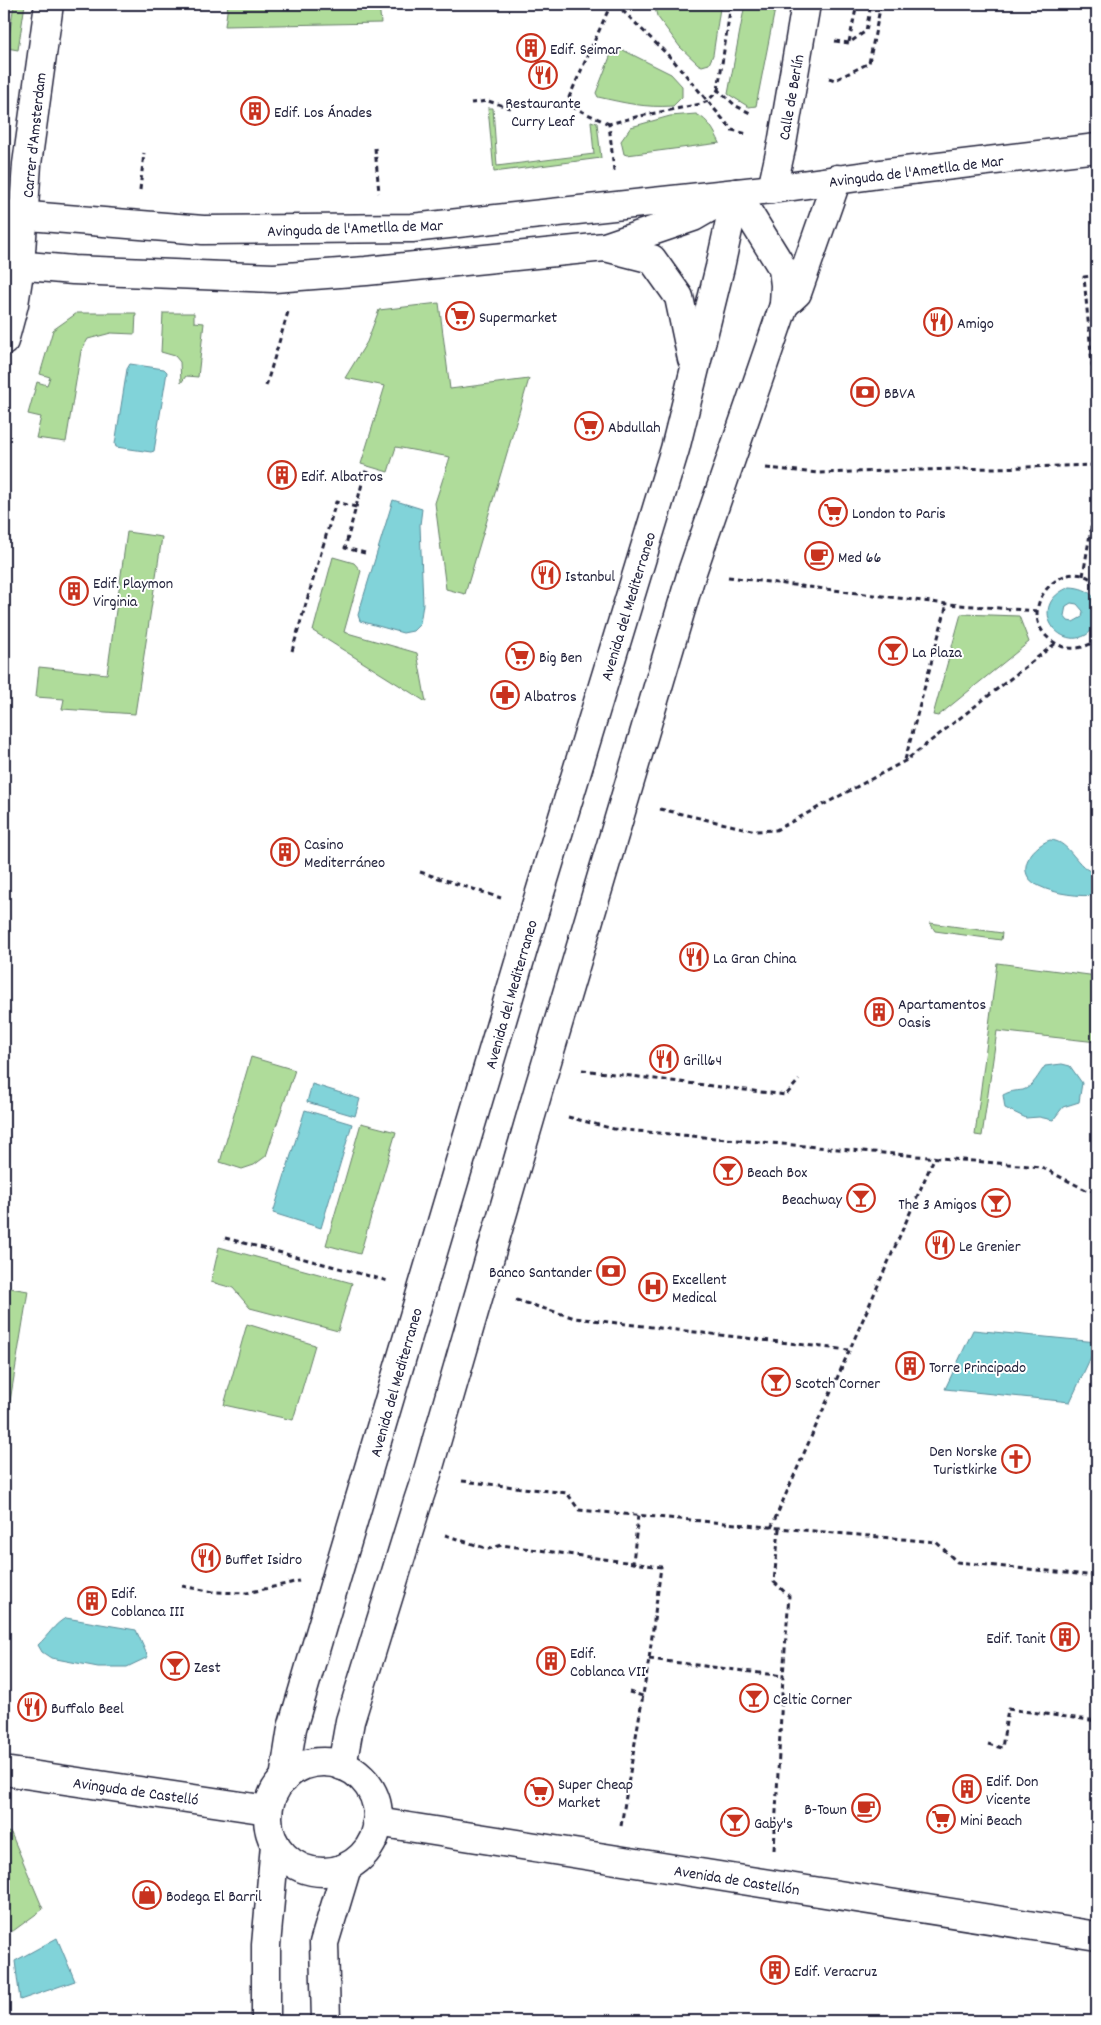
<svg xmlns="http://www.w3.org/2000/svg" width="1101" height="2025" font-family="Dekko,sans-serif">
<rect width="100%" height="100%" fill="#fff"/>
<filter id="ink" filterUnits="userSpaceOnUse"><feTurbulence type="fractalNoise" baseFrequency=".02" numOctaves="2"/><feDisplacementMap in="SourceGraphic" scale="10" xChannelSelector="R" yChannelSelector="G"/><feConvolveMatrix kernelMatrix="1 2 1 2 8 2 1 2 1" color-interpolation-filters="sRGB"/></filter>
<g filter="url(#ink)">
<g fill="#afdc9a" stroke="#687f6a">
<path d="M 14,4 L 25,4 L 18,50 L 7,48 Z"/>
<path d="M 228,4 L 379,4 L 381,23 L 225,26 Z"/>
<path d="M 663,4 L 718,4 L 720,8 L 713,55 L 709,64 L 702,66 L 698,64 L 680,47 L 657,16 L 655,8 Z"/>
<path d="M 745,4 L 776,4 L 756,106 L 749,107 L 728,94 Z"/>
<path d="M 619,48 L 671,74 L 682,86 L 682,97 L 673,106 C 645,108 625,103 598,97 L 596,93 L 613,49 Z"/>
<path d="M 488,108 L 493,108 L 497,166 L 594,154 L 591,121 L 597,123 L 601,158 L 494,172 Z"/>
<path d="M 696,114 C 709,120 714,131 720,143 L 627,155 L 624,154 L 621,141 L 631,127 L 670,116 Z"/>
<path d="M 439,303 L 450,389 L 529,379 L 465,594 L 446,589 L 435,503 L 450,457 L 396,447 L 388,472 L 361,464 L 385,386 L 345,378 L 367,342 L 379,310 Z"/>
<path d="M 77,313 L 136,313 L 135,334 L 111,333 L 88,339 L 81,351 L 66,442 L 36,438 L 41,417 L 28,414 L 37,382 L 47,385 L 50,377 L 40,374 L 53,330 Z"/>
<path d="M 163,313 L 194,313 L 194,322 L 204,323 L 198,377 L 186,376 L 181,383 L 180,362 L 175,356 L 161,352 Z"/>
<path d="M 127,532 L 162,537 L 135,714 L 62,709 L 64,699 L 36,697 L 39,667 L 107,674 Z"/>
<path d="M 333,557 L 354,563 L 361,571 L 344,632 L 417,653 L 426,702 L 313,631 Z"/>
<path d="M 961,614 L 1019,616 L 1029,642 L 938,716 L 933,715 Z"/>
<path d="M 930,923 L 1002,933 L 1001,940 L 935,931 Z"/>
<path d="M 997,963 L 1097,976 L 1097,1042 L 997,1031 L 982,1136 L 975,1135 Z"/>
<path d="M 251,1057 L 295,1070 L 266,1156 L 254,1165 L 242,1169 L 220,1162 Z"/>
<path d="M 361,1123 L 396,1132 L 360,1254 L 326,1245 Z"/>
<path d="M 219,1247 L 352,1283 L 338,1331 L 250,1308 L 233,1288 L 211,1282 Z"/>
<path d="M 4,1287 L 28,1291 L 4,1438 Z"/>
<path d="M 247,1324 L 315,1345 L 293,1420 L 224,1405 Z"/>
<path d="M 4,1831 L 11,1833 L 43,1909 L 13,1931 L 4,1931 Z"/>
</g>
<g fill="#81d3d9" stroke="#5b8c9a" fill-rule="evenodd">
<path d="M 130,364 L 164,369 L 167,372 L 154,451 L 151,452 L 116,447 L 115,444 L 127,369 Z"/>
<path d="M 393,500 L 422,509 L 420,525 L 423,604 L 420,624 L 413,631 L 403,633 L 360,621 L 358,615 Z"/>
<path d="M 1070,587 C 1091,588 1100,599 1097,620 C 1096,626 1091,632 1086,635 C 1057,651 1026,604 1070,587 ZM 1071,603 L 1077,604 L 1083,611 L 1082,617 L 1073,622 L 1068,621 L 1064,616 L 1066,606 Z"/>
<path d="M 1050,840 C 1071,841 1075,868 1097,874 L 1097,895 C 1080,897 1055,894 1039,886 C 1013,874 1030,847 1050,840 Z"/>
<path d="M 1062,1064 L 1070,1066 L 1082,1083 L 1079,1102 L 1063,1107 L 1053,1120 L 1039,1117 L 1026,1118 L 1005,1108 L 1003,1095 C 1010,1091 1015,1091 1023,1090 C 1033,1087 1039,1074 1045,1066 Z"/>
<path d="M 312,1084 L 360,1099 L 355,1116 L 307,1102 Z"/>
<path d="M 305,1110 L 352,1124 L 321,1228 L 273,1213 Z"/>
<path d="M 973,1330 L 1097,1342 L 1097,1344 L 1070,1402 L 945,1389 Z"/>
<path d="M 66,1618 L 136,1630 L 148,1657 L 127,1667 L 98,1667 L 51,1658 L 42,1652 L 38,1645 C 48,1636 55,1623 66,1618 Z"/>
<path d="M 57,1938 L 75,1981 L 20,2000 L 15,1961 Z"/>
</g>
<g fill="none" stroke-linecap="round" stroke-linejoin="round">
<defs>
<g id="minor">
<path d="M 772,189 L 782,144 L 806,4"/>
<path d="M 4,214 L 203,230 L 412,228 L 772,189 L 887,173 L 1097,148"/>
<path d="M 605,247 L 652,259 L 679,297 L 692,359"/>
<path d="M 4,264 L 73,270 L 274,278 L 366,271 L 605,247 L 693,217 L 726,198"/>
<path d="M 784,305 L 797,293 L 837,179"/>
<path d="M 4,341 L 14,304 L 20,266 L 27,164 L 49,4"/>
<circle cx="323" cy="1817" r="55"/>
<path d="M 342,1766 L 350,1721 L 418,1501 L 426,1477 L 539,1088 L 692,572 L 784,305 L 785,285 L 783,269 L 736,193"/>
<path d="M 4,1771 L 268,1810"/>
<path d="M 284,1779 L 292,1728 L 338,1572 L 535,909 L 675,449 L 720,267 L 736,193"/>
<path d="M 377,1822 L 1097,1936"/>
<path d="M 266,2021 L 266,1945 L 275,1845"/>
<path d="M 326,2021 L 324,1943 L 347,1867"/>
</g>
</defs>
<use href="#minor" stroke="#22223b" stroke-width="31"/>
<g stroke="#22223b" stroke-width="3" stroke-dasharray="5 4" stroke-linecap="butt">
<path d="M 616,4 L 673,60 L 732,130 L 747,134"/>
<path d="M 835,41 L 849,43 L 866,31 L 871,4"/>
<path d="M 849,42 L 857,4"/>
<path d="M 829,78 L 835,80 L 869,63 L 881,4"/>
<path d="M 718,90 L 731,4"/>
<path d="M 471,103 L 488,101 L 511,108"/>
<path d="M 609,124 L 566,104 L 611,4"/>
<path d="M 375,148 L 379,193"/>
<path d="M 614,171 L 609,124 L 640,116 L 701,104 L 708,101 L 718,90 L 736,106 L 750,113"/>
<path d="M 1093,185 L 1097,221"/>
<path d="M 140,190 L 144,153"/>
<path d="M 1097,275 L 1084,277 L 1097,417"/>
<path d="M 266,386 L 288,312"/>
<path d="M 766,468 L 818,473 L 1097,465"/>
<path d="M 4,490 L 5,490"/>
<path d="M 356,507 L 365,472 L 384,478"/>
<path d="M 1083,576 L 1097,492"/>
<path d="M 728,577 L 947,604 L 1037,611"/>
<path d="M 1097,584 C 1062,548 1004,620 1061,646 C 1074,651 1087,647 1097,640"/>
<path d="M 292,651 L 336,502 L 356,507 L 345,548 L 365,553"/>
<path d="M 905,760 L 947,604"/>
<path d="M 660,809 L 756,831 L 776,830 L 905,761 L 1056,643"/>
<path d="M 420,872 L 501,898"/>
<path d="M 582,1070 L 786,1095 L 799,1080"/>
<path d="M 568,1117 L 614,1129 L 1041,1167 L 1086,1190 L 1097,1191"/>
<path d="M 225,1238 L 388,1281"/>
<path d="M 516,1300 L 575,1318 L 848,1350"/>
<path d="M 462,1481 L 567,1493 L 579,1510 L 936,1542 L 957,1562 L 1097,1576"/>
<path d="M 771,1528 L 935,1156"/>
<path d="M 445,1535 L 488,1549 L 502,1545 L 633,1563"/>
<path d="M 182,1586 L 214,1592 L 247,1593 L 299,1581"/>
<path d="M 649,1659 L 783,1676"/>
<path d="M 629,1692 L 643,1696"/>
<path d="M 988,1744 L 1002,1748 L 1008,1709 L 1097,1721"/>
<path d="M 621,1826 L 649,1659 L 661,1567 L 633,1563 L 638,1515"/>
<path d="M 774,1850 L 783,1676 L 789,1596 L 774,1582 L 779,1529"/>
</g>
<use href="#minor" stroke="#fff" stroke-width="28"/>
</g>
</g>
<defs>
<symbol id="building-ring" viewBox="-11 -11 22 22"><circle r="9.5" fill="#fff" stroke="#c8321e" stroke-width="1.5"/><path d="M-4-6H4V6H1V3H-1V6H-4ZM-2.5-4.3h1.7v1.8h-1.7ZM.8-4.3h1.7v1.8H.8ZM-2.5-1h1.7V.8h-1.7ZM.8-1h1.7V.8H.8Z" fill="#c8321e"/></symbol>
<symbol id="restaurant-ring" viewBox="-11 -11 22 22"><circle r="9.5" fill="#fff" stroke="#c8321e" stroke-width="1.5"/><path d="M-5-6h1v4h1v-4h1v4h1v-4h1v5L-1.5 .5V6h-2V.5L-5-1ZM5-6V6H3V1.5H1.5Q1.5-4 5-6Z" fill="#c8321e"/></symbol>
<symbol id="supermarket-ring" viewBox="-11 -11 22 22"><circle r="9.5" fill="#fff" stroke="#c8321e" stroke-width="1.5"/><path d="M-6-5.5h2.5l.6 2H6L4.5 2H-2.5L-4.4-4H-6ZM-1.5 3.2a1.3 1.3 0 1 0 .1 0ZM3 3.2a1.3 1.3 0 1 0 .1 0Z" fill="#c8321e"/></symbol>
<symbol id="bank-ring" viewBox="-11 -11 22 22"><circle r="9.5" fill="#fff" stroke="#c8321e" stroke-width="1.5"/><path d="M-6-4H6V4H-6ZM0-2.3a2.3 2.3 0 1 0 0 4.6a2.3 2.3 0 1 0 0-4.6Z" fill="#c8321e"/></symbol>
<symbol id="cafe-ring" viewBox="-11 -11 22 22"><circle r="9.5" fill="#fff" stroke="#c8321e" stroke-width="1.5"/><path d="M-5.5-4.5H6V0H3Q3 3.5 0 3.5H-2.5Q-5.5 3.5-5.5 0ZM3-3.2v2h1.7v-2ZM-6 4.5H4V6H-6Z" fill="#c8321e"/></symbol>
<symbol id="bar-ring" viewBox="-11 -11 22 22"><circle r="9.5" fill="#fff" stroke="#c8321e" stroke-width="1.5"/><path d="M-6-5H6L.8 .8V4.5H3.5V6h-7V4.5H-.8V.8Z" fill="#c8321e"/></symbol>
<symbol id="pharmacy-ring" viewBox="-11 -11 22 22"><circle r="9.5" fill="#fff" stroke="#c8321e" stroke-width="1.5"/><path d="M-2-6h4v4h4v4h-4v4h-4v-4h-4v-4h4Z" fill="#c8321e"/></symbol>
<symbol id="hospital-ring" viewBox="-11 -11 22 22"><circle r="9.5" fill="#fff" stroke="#c8321e" stroke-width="1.5"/><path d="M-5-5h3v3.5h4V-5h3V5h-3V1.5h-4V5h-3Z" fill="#c8321e"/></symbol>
<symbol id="church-ring" viewBox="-11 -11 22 22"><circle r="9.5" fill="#fff" stroke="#c8321e" stroke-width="1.5"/><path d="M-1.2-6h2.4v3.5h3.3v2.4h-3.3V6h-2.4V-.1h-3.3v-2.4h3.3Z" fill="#c8321e"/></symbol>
<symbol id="shop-ring" viewBox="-11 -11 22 22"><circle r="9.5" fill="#fff" stroke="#c8321e" stroke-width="1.5"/><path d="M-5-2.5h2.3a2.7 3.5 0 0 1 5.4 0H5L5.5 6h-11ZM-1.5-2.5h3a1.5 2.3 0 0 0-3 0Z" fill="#c8321e"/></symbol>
</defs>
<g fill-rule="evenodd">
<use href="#building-ring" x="515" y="32" width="32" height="32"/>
<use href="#restaurant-ring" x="527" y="59" width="32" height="32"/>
<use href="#building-ring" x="239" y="95" width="32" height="32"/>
<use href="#supermarket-ring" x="444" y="300" width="32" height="32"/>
<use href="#restaurant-ring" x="922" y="306" width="32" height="32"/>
<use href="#bank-ring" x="849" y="376" width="32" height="32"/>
<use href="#supermarket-ring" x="573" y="410" width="32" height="32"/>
<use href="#building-ring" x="266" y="459" width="32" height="32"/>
<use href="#supermarket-ring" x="817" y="496" width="32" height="32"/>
<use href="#cafe-ring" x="803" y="540" width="32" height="32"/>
<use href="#restaurant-ring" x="530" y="559" width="32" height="32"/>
<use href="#building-ring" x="58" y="575" width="32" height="32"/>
<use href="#bar-ring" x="877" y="635" width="32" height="32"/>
<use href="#supermarket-ring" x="504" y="640" width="32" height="32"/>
<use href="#pharmacy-ring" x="489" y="679" width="32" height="32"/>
<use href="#building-ring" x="269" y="836" width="32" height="32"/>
<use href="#restaurant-ring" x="678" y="941" width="32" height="32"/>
<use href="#building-ring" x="863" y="996" width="32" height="32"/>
<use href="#restaurant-ring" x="648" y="1043" width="32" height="32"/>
<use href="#bar-ring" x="712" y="1155" width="32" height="32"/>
<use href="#bar-ring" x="845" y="1182" width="32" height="32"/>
<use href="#bar-ring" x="980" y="1187" width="32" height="32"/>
<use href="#restaurant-ring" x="924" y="1229" width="32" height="32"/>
<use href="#bank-ring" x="595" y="1255" width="32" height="32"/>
<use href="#hospital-ring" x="637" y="1271" width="32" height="32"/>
<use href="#building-ring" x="894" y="1350" width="32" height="32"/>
<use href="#bar-ring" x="760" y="1366" width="32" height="32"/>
<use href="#church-ring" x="1000" y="1443" width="32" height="32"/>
<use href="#restaurant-ring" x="190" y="1542" width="32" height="32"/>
<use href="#building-ring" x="76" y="1585" width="32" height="32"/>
<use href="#building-ring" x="1049" y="1621" width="32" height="32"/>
<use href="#building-ring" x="535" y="1645" width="32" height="32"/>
<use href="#bar-ring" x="159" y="1650" width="32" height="32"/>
<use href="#bar-ring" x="738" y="1682" width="32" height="32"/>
<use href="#restaurant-ring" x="16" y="1691" width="32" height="32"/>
<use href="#building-ring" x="951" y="1773" width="32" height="32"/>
<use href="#supermarket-ring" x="523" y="1776" width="32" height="32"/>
<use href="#cafe-ring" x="850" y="1792" width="32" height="32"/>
<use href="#supermarket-ring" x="925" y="1803" width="32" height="32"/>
<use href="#bar-ring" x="719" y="1806" width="32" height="32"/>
<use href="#shop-ring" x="131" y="1879" width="32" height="32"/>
<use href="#building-ring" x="759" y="1954" width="32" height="32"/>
</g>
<g text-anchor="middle" stroke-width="4" stroke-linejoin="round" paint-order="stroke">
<g font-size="16" fill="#22223b" stroke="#fff" text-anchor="start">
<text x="550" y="54">Edif. Seimar</text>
<text x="543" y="108" text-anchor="middle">Restaurante<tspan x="543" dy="18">Curry Leaf</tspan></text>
<text x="274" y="117">Edif. Los Ánades</text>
<text x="479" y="322">Supermarket</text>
<text x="957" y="328">Amigo</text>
<text x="884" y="398">BBVA</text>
<text x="608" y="432">Abdullah</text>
<text x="301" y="481">Edif. Albatros</text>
<text x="852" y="518">London to Paris</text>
<text x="838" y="562">Med 66</text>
<text x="565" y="581">Istanbul</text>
<text x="93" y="588">Edif. Playmon<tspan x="93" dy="18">Virginia</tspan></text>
<text x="912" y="657">La Plaza</text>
<text x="539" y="662">Big Ben</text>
<text x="524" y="701">Albatros</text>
<text x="304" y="849">Casino<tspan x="304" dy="18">Mediterráneo</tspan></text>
<text x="713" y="963">La Gran China</text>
<text x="898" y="1009">Apartamentos<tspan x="898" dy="18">Oasis</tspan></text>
<text x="683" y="1065">Grill64</text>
<text x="747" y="1177">Beach Box</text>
<text x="842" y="1204" text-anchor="end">Beachway</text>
<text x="977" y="1209" text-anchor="end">The 3 Amigos</text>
<text x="959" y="1251">Le Grenier</text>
<text x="592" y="1277" text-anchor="end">Banco Santander</text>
<text x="672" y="1284">Excellent<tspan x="672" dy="18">Medical</tspan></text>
<text x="929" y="1372">Torre Principado</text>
<text x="795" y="1388">Scotch Corner</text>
<text x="997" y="1456" text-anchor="end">Den Norske<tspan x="997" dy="18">Turistkirke</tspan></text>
<text x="225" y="1564">Buffet Isidro</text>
<text x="111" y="1598">Edif.<tspan x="111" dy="18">Coblanca III</tspan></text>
<text x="1046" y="1643" text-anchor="end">Edif. Tanit</text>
<text x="570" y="1658">Edif.<tspan x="570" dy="18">Coblanca VII</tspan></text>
<text x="194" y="1672">Zest</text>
<text x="773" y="1704">Celtic Corner</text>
<text x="51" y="1713">Buffalo Beel</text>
<text x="986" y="1786">Edif. Don<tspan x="986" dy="18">Vicente</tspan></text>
<text x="558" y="1789">Super Cheap<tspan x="558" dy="18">Market</tspan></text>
<text x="847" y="1814" text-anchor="end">B-Town</text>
<text x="960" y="1825">Mini Beach</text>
<text x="754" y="1828">Gaby's</text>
<text x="166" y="1901">Bodega El Barril</text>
<text x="794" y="1976">Edif. Veracruz</text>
</g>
<g font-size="16" fill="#22223b" stroke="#fff">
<text transform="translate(790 97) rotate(-80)" y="6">Calle de Berlín</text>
<text transform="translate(33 135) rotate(-84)" y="6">Carrer d'Amsterdam</text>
<text transform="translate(916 170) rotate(-7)" y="6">Avinguda de l'Ametlla de Mar</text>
<text transform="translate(355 227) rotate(-2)" y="6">Avinguda de l'Ametlla de Mar</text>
<text transform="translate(627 606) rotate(-73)" y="6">Avenida del Mediterraneo</text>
<text transform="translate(510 994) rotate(-74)" y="6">Avenida del Mediterraneo</text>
<text transform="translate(395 1382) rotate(-74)" y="6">Avenida del Mediterraneo</text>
<text transform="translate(136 1790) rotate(8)" y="6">Avinguda de Castelló</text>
<text transform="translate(737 1879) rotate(9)" y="6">Avenida de Castellón</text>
</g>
</g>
<rect width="1101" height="2025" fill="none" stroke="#fff" stroke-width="20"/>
<rect x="10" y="10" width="1081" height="2005" fill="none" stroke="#22223b" stroke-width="2" filter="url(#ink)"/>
</svg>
